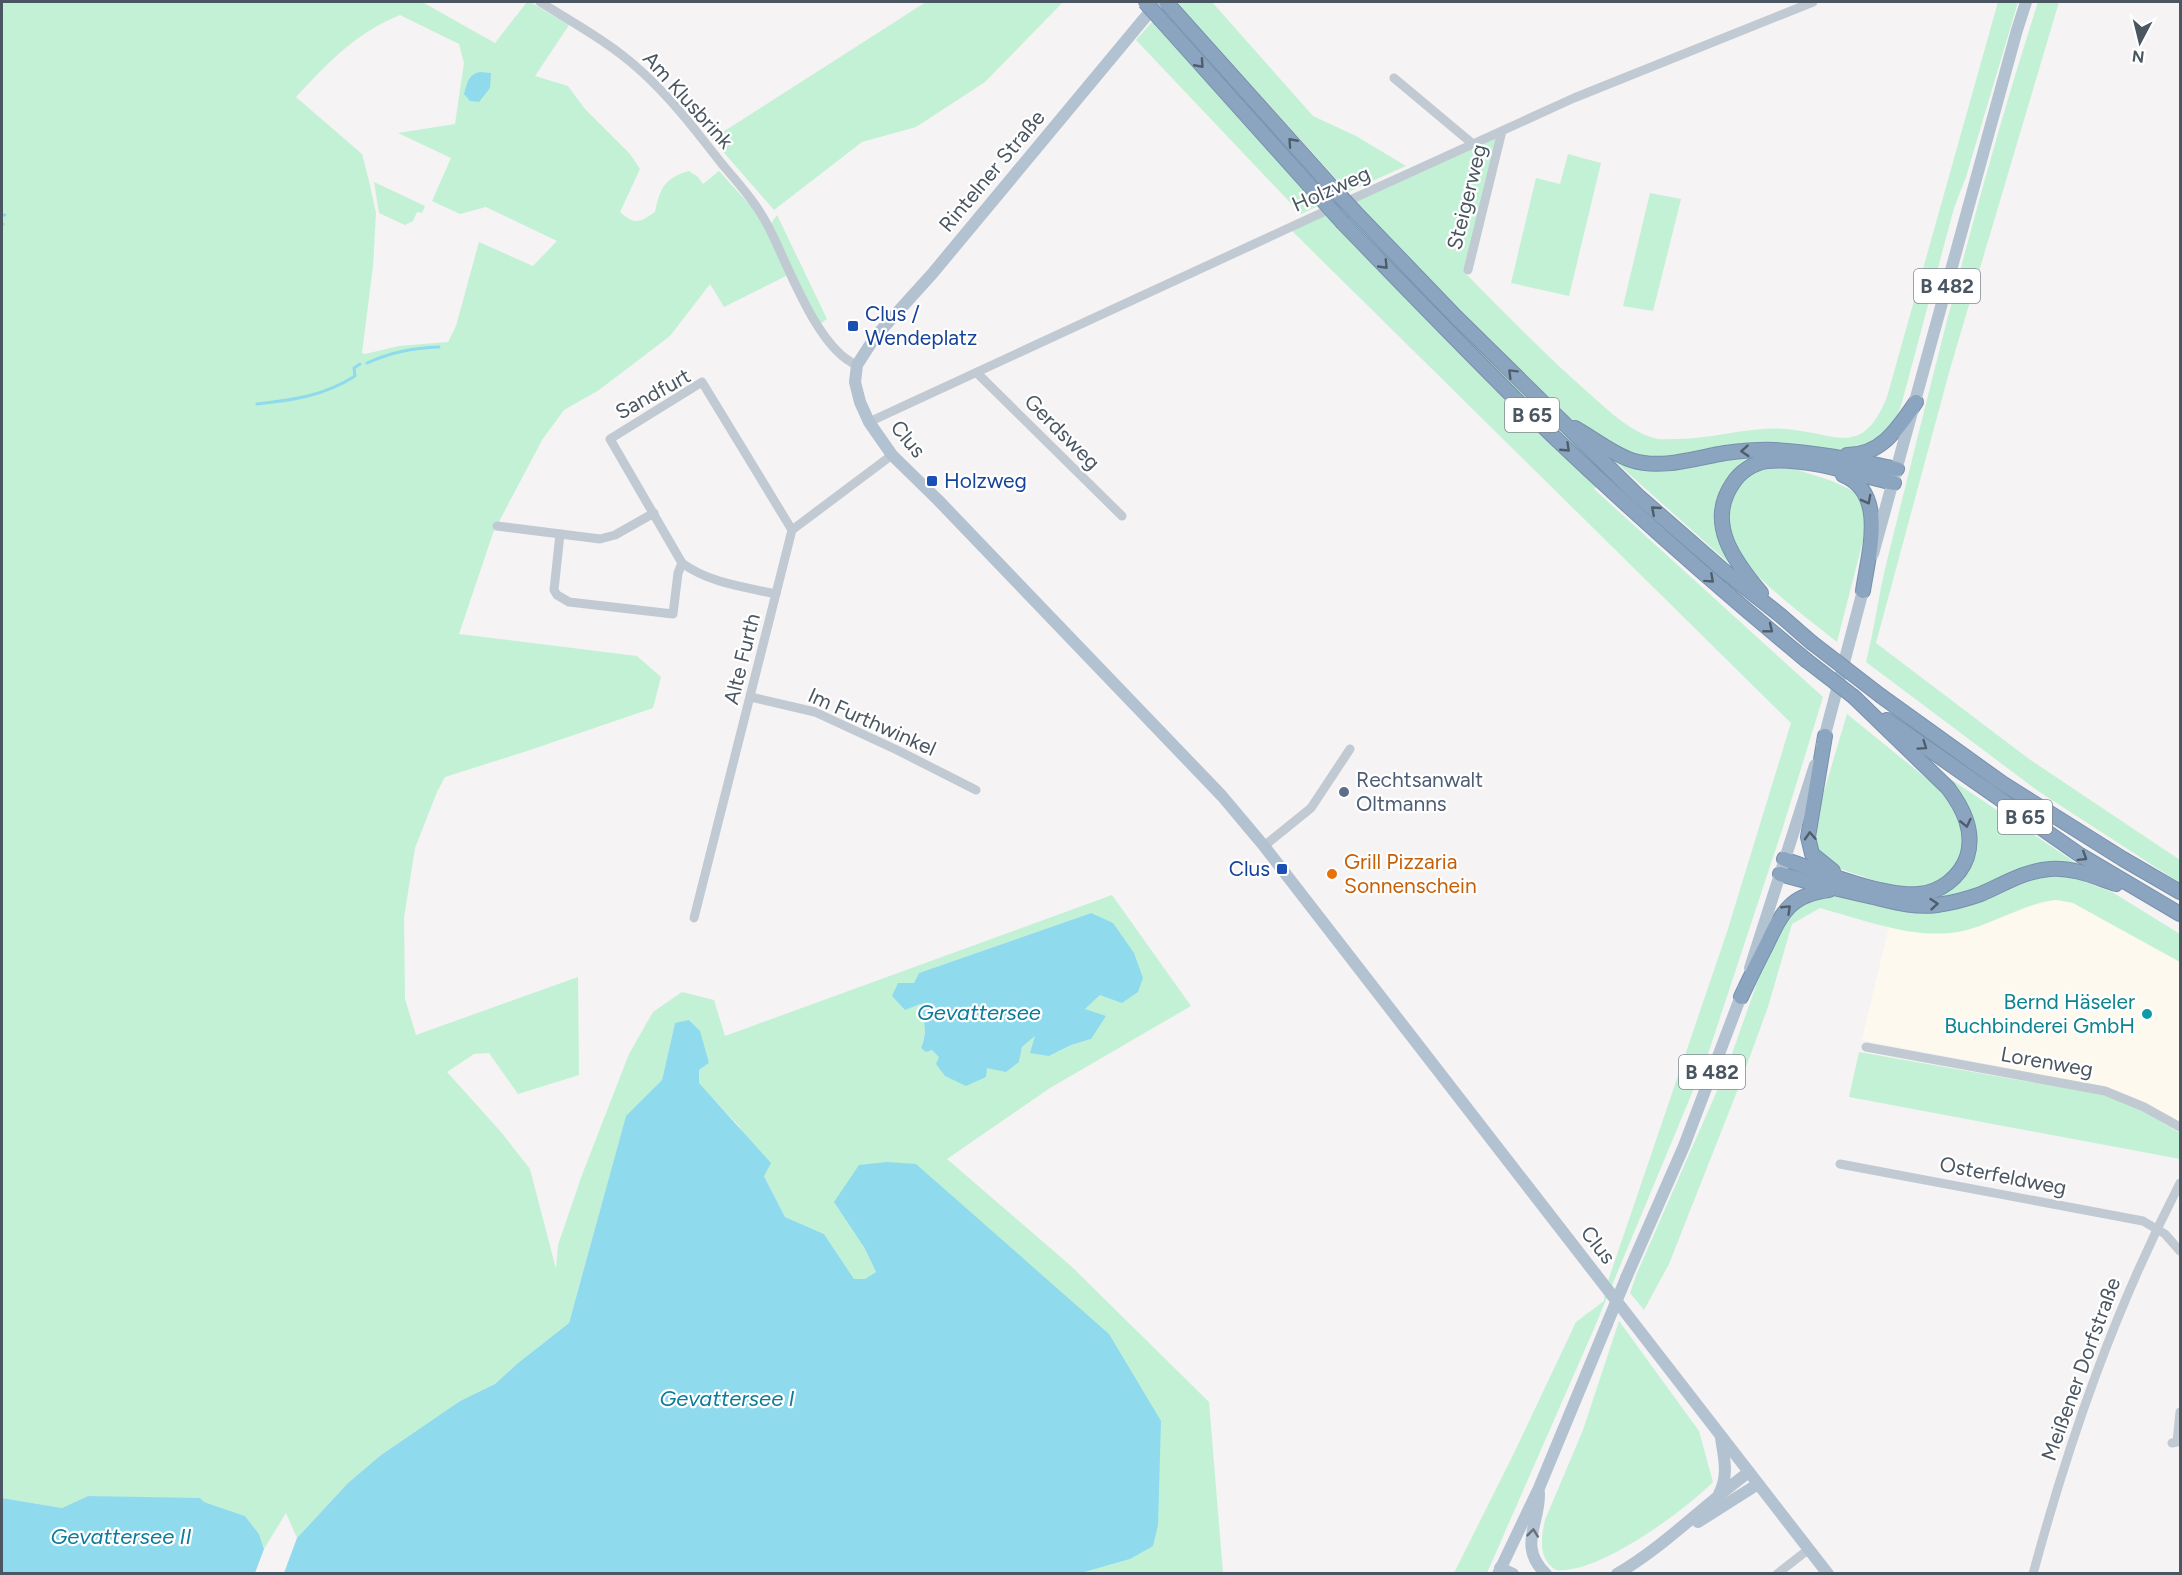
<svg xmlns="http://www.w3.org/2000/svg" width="2182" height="1575" font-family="Figtree,sans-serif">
<rect width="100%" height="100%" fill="#f5f3f3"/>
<path fill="#fdf9ef" d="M 2054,900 L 2073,903 L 2180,962 L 2180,1124 L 2146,1103 L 2107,1087 L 1862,1040 L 1889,926 L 1908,932 L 1937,933 L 1963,931 L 2032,906 Z"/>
<g fill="#c3f1d5" fill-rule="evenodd">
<path d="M 2,2 L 422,2 L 495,43 L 527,2 L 530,2 L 569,25 L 535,76 L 568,86 L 585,109 L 630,154 L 640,169 L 620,212 C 635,225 639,223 655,212 C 660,189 664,178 689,171 L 698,177 L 703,184 L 719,171 L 769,226 L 777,215 L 827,319 L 817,326 L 790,274 L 724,307 L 710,284 L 670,336 L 599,390 L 564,410 L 542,440 L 493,533 L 459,634 L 637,656 L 661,677 L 653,708 L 527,751 L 445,777 L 437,792 L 415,848 L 404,918 L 405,999 L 416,1035 L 578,977 L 579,1075 L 518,1094 L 489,1053 L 474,1054 L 447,1072 L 501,1132 L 530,1169 L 556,1269 L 558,1245 L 582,1175 L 629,1054 L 653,1012 L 682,992 L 714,1000 L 725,1036 L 1112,895 L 1191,1006 L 1050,1088 L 947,1159 L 1071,1266 L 1209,1402 L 1223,1573 L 1077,1573 L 1130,1559 L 864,1247 L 876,1272 L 865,1279 L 854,1279 L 824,1234 L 785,1217 L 739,1126 L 698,1083 L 699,1070 L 709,1063 L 706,1056 L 675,1023 L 662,1080 L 626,1117 L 569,1323 L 518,1363 L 495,1384 L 460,1401 L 381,1455 L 348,1483 L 297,1538 L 286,1513 L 264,1549 L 259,1534 L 245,1516 L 204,1502 L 88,1496 L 62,1508 L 2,1498 ZM 400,15 L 459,44 L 464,63 L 455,124 L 398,133 L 451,158 L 432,201 L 460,214 L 486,207 L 557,241 L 533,266 L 479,242 L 456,326 L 448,342 L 399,346 L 365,354 L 362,353 L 373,266 L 376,213 L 369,181 L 362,154 L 296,97 C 329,62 354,34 400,15 ZM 1091,913 L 1100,995 L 1085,1009 L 1091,1039 L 1071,1045 L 1049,1056 L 1036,1035 L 1022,1047 L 1019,1062 L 1006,1071 L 940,1057 L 932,1050 L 921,1048 C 926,1035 927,1018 920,1004 C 916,997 905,990 898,984 L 914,983 L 919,973 Z"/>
<path d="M 926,2 L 1063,2 L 985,82 L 916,127 L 862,142 L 774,210 L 712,139 Z"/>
<path d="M 1180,2 L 1212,2 L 1313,116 L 1356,136 L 1406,166 L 1348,192 L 1178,4 Z"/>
<path d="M 1998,2 L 2018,2 L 1966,177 L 1954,208 L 1901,406 C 1896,417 1890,433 1878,440 C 1849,458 1804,446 1772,443 L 1760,444 L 1761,457 L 1721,493 L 1733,567 L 1618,464 L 1594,489 L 1823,697 L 1783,827 L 1707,1057 L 1593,1331 L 1487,1573 L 1454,1573 L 1515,1451 L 1576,1322 L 1604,1301 L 1606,1287 L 1727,932 L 1791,723 L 1287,226 L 1350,195 L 1501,131 L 1466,274 C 1507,315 1547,357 1591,395 C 1607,410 1633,433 1654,438 C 1660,440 1667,439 1673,439 C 1711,440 1748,426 1786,429 C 1836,433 1862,459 1887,397 Z"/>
<path d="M 2038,2 L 2059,2 L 1950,369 L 1876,643 L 2029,759 L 2180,860 L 2180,883 L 2038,791 L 1866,662 C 1874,631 1878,599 1885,569 C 1932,379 1978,188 2038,2 Z"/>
<path d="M 1152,22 L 1318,206 L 1301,214 L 1136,40 Z"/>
<path d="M 1568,154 L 1601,163 L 1569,296 L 1511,283 L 1536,178 L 1560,184 Z"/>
<path d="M 374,182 L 425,206 L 422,213 L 417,212 L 413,221 L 405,225 L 379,213 Z"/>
<path d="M 1650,193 L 1681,199 L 1653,311 L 1623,306 Z"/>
<path d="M 1769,468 L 1795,469 L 1832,481 L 1853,491 L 1863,504 L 1867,525 L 1837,642 C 1807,617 1755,581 1735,548 C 1722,528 1726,496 1744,480 C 1750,474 1762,471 1769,468 Z"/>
<path d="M 1847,714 L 1942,791 L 1961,824 L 1963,846 L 1956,863 L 1945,878 L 1930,885 L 1913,888 L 1895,887 L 1837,868 L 1817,850 L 1814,825 Z"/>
<path d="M 1943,774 L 2079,865 L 1961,895 L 1927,900 C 1936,895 1947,891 1956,884 C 1975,870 1981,837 1972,816 C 1966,800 1953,787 1943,774 Z"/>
<path d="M 2048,876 L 2072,877 L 2112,892 L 2180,934 L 2180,962 L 2073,903 C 2067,902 2060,900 2055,900 C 2028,902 1991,925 1963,931 C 1916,941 1865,920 1820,908 L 1792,924 L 1768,1007 L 1738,1089 L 1669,1264 L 1644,1310 L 1630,1293 L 1637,1273 L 1727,1068 L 1775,932 C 1783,919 1792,906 1807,899 C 1832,887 1871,905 1897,910 C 1915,913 1934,913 1952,909 C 1986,903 2015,884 2048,876 Z"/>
<path d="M 1859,1052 L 2104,1095 L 2143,1111 L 2180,1133 L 2180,1159 L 1849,1097 Z"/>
<path d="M 1619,1321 L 1699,1431 L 1713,1482 C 1685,1510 1598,1575 1556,1570 C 1538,1559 1541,1538 1545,1520 L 1583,1430 Z"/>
</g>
<g fill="#90daee">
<path d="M 480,72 L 491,73 L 490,88 L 479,102 L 470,101 L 464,94 C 467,84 468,74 480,72 Z"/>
<path d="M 1091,913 L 1113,923 L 1134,953 L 1143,978 L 1138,992 L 1122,1003 L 1100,995 L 1085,1009 L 1106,1016 L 1091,1039 L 1071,1045 L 1049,1056 L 1030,1053 L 1035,1036 L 1022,1047 L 1019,1062 L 1006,1072 L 987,1068 L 986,1077 L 966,1086 L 945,1076 L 936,1064 L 939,1057 L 932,1050 L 926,1052 L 921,1048 C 928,1032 924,1020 920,1004 L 905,1010 L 892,996 L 898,983 L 914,983 L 919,973 Z"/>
<path d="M 689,1020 L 700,1031 L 709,1063 L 699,1070 L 699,1083 L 771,1163 L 764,1176 L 785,1217 L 824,1234 L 854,1279 L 865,1279 L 876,1272 L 864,1247 L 834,1202 L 859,1165 L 887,1162 L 916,1164 L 1109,1334 L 1161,1421 L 1158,1525 L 1153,1546 L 1130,1559 L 1077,1574 L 284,1573 L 297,1538 L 348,1483 L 381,1455 L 460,1401 L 495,1384 L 518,1363 L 569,1323 L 626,1116 L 662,1080 L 675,1023 Z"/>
<path d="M 88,1496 L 200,1498 L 204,1502 L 245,1516 L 259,1534 L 264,1549 L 255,1573 L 2,1573 L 2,1498 L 62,1508 Z"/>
</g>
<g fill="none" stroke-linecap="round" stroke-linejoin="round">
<g stroke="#90daee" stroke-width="3">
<path d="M 2,215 L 5,215"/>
<path d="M 2,225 L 3,224"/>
<path d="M 367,363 C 392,352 412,348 439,347"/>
<path d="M 257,404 C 293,400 324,396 355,376 L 354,368 L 360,364"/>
</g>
<defs>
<g id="highway">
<path d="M 1166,2 L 1331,186"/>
<path d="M 1161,20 L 1317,194"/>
<path d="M 1355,212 L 1456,317 L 1637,495 L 1723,570 L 1780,615 L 1811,642"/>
<path d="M 1343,223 C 1413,295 1482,367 1554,437 C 1635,514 1719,588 1806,660"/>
<path d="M 1575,428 C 1593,438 1611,453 1631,460 C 1661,470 1695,458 1725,453 C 1741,451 1759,449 1775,450 C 1816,452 1857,461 1897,469"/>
<path d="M 1847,455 C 1882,455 1898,428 1916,402"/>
<path d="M 1843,475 C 1888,493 1868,555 1863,591"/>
<path d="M 1761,593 C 1735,562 1705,523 1733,483 C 1740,472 1753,463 1767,461 C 1807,457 1855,474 1894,483"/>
<path d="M 1881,696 L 2002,783 L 2123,859 L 2180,892"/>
<path d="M 1887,720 L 2080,855 L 2180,914"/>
<path d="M 1825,736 L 1808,837 L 1812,854 L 1833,871"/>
<path d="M 1784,859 C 1819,871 1883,897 1918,894 C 1940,893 1960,877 1967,857 C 1975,831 1963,808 1948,788 L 1854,697"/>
<path d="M 1780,874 C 1811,883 1842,890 1873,897 C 1894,902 1915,908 1937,905 C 1952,903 1967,899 1981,894 C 2004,884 2024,871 2050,869 C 2073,867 2095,877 2116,884"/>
<path d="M 1741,997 C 1749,980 1757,963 1766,946 C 1782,913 1789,895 1829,890"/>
</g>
</defs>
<use href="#highway" stroke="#7690ad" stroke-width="16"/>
<g stroke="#c1cad2" stroke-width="9">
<path d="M 540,2 C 574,23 612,44 641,71 C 672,99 697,132 722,164 C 740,185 758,205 770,230 C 789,267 818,350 857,365"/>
<path d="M 1394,78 L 1474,145"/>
<path d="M 1468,270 L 1502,131"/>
<path d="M 977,373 L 1122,516"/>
<path d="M 869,422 L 1306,220 L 1574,98 L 1813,2"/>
<path d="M 497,526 L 600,539 L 615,535 L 654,513"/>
<path d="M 560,534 L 554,590 L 557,595 L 569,602 L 673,614 L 678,573 L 682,563"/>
<path d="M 776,594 C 745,587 709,583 682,563 L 610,439 L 702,382 L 792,530"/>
<path d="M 751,697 L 815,712 L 897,750 L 976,790"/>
<path d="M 1264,846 L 1311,808 L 1350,749"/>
<path d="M 694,918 L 792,530 L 892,455"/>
<path d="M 1866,1047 L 2105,1091 L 2144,1107 L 2180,1127"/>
<path d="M 1840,1164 L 2143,1221 L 2165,1234 L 2180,1251"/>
<path d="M 2172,1443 L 2177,1442 L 2180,1412"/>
<path d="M 1777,1574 L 1809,1549"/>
<path d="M 2033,1574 C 2070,1437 2115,1309 2180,1183"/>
</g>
<g stroke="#b3c2d1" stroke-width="12">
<path d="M 1158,2 L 932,274 L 875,337 L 857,365 L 855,382 L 860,402 L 869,422 L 892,455 L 938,500 L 1222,796 L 1264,846 L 1828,1574"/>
<path d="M 1873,554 L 2017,30 L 2026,2"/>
<path d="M 1822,746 L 1865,583"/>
<path d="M 1750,968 L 1815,765"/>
<path d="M 1626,1278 L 1684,1146 L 1744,988"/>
<path d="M 1539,1493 C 1540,1524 1517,1546 1546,1574"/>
<path d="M 1719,1494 C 1729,1475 1724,1458 1721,1438"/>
<path d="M 1698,1522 L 1758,1484"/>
<path d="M 1500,1568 L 1513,1574"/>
<path d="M 1498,1574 L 1539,1488 L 1607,1324"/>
<path d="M 1617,1574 C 1665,1546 1704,1505 1749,1472"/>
</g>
<use href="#highway" stroke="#8ba5c1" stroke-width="14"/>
<defs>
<g id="highway-bridge">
<path d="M 1145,2 L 1161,20"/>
<path d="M 1331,186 L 1355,212"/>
<path d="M 1317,194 L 1343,223"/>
<path d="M 1811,642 L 1881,696"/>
<path d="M 1806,660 L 1854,697"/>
</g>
</defs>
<use href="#highway-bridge" stroke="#7690ad" stroke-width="16" stroke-linecap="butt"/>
<path stroke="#b3c2d1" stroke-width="12" d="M 1607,1324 L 1626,1278"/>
<use href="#highway-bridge" stroke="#8ba5c1" stroke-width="14"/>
</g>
<defs><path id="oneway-chevron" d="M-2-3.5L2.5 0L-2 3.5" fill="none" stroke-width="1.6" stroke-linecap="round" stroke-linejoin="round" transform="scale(1.5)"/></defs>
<g stroke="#505e6b">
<use href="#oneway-chevron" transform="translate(1200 64) rotate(48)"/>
<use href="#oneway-chevron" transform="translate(1292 142) rotate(-132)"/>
<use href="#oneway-chevron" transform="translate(1384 265) rotate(46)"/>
<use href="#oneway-chevron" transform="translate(1512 373) rotate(-135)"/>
<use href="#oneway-chevron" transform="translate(1566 448) rotate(43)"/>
<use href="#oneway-chevron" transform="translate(1745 451) rotate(176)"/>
<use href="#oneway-chevron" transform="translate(1867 500) rotate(62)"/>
<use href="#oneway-chevron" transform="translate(1655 510) rotate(-139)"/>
<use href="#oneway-chevron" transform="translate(1710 579) rotate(42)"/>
<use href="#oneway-chevron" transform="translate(1769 629) rotate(39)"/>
<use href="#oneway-chevron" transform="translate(1923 746) rotate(35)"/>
<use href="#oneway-chevron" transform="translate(1966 823) rotate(77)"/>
<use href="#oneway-chevron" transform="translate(1810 836) rotate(-93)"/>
<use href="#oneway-chevron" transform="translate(2083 857) rotate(32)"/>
<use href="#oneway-chevron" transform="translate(1934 904) rotate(-5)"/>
<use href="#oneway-chevron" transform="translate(1787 909) rotate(-44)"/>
</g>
<use stroke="#64717d" href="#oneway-chevron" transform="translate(1533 1533) rotate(-84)"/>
<g fill="#1a4fb4" stroke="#fff" stroke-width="2">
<rect x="847" y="320" width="12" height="12" rx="3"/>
<rect x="926" y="475" width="12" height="12" rx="3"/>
<rect x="1276" y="863" width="12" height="12" rx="3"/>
</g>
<circle fill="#5c6f8a" stroke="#fff" stroke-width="2" cx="1344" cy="792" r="6"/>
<circle fill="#e8710a" stroke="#fff" stroke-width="2" cx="1332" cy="874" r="6"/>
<circle fill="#0f9aa8" stroke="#fff" stroke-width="2" cx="2147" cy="1014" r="6"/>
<g text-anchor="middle" stroke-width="4.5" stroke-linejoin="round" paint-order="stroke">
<g fill="#fff" stroke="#808990" stroke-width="1.5">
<rect x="1914" y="269" width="66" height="34" rx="4.5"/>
<rect x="1505" y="398" width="54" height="34" rx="4.5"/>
<rect x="1998" y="800" width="54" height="34" rx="4.5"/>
<rect x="1679" y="1055" width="66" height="34" rx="4.5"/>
</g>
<g font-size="20" font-weight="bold" fill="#4a5661">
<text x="1947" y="293">B 482</text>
<text x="1532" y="422">B 65</text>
<text x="2025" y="824">B 65</text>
<text x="1712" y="1079">B 482</text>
</g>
<g font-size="21" fill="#4a5661" stroke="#fff">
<text transform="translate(688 100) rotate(48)" y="7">Am Klusbrink</text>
<text transform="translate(992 171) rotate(-50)" y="7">Rintelner Straße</text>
<text transform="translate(1331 189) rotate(-24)" y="7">Holzweg</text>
<text transform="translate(1467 197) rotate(-76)" y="7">Steigerweg</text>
<text transform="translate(653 394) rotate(-29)" y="7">Sandfurt</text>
<text transform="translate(1062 432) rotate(45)" y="7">Gerdsweg</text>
<text transform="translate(908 439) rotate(50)" y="7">Clus</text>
<text transform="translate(742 659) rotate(-76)" y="7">Alte Furth</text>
<text transform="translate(872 722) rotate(24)" y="7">Im Furthwinkel</text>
<text transform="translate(2047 1062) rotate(10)" y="7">Lorenweg</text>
<text transform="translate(2003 1176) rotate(11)" y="7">Osterfeldweg</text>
<text transform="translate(1598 1245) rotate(52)" y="7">Clus</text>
<text transform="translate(2081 1369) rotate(-70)" y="7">Meißener Dorfstraße</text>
</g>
<g font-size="21" fill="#164399" stroke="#fff" text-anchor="start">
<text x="865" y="321">Clus /<tspan x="865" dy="24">Wendeplatz</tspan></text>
<text x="944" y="488">Holzweg</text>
<text x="1270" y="876" text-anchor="end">Clus</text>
</g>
<g font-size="21" fill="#4e5e75" stroke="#fff" text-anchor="start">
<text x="1356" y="787">Rechtsanwalt<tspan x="1356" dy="24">Oltmanns</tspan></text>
</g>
<g font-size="21" fill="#c56008" stroke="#fff" text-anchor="start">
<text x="1344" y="869">Grill Pizzaria<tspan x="1344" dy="24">Sonnenschein</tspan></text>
</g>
<g font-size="21" fill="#0d838f" stroke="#fff" text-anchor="end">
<text x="2135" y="1009">Bernd Häseler<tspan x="2135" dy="24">Buchbinderei GmbH</tspan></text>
</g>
<g font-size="22" font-style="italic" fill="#0c7c9b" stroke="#fff">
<text x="979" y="1020">Gevattersee</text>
<text x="727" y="1406">Gevattersee I</text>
<text x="121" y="1544">Gevattersee II</text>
</g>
</g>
<rect width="2182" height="1575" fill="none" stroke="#4a5661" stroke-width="6"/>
<g transform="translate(2140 42) rotate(187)" stroke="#ffffff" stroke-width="4.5" paint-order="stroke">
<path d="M0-4.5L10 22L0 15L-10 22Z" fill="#4a5661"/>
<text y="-9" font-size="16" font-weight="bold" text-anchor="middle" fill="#4a5661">N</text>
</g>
</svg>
